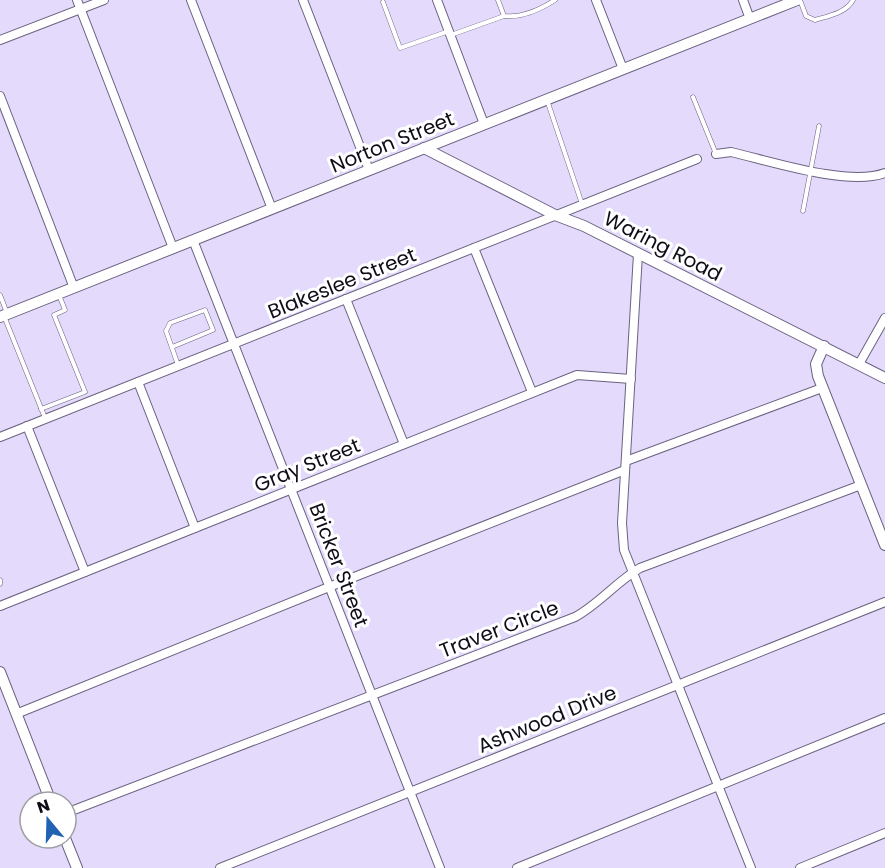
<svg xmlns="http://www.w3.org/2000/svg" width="885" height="868" font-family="Poppins,sans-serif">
<rect width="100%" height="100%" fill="#e4dafc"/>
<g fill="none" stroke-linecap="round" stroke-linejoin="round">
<defs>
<g id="service">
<path d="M 800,0 L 806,16 L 815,20 C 828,16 846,13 853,0"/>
<path d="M 383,2 L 400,48 L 449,31"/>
<path d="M 504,16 C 521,18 541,9 555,0"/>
<path d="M 451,35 L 504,16 L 498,0"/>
<path d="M 693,97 L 716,154"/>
<path d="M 547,100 L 582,204"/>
<path d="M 803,211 L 819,126"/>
<path d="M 0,295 L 7,313"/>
<path d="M 4,316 L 45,418"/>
<path d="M 172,347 L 213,330 L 205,310 L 170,323 L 166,331 L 178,365"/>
<path d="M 41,409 L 85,392 L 54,315 L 65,310 L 59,295"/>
<path d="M 0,580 L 0,584"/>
</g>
<g id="minor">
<path d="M 77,0 L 173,248"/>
<path d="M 191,0 L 272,209"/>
<path d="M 303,0 L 369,170"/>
<path d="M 437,0 L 484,124"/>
<path d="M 596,0 L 623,69"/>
<path d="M 743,0 L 750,19"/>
<path d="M 0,40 L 104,0"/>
<path d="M 0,96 L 74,288"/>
<path d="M 716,154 L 731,152 C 770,161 849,187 885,173"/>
<path d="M 193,240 L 440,868"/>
<path d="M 474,248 L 532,392"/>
<path d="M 638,254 L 622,523 L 624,550 L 751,868"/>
<path d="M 346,299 L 404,444"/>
<path d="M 859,364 L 885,318"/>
<path d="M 138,382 L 195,528"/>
<path d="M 27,426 L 85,572"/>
<path d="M 0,437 L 697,159"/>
<path d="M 626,461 L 822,388"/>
<path d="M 0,606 L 577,375 L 631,379"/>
<path d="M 16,714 L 329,587 L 625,470"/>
<path d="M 66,813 L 575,617 C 599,604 616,582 640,568 L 861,485"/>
<path d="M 220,868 L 885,602"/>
<path d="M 517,868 L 885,718"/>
<path d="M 800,868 L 885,833"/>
</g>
<g id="tertiary">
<path d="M 424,148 L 555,215 L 584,226 L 885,378"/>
<path d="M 824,346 L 816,364 L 818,376 L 885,545"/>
</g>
<g id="secondary">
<path d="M 0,317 L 797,0"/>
<path d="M 0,672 L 51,802"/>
<path d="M 65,838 L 77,868"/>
</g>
</defs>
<use href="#service" stroke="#6c6280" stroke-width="5"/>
<use href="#minor" stroke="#6c6280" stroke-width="10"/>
<use href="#tertiary" stroke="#6c6280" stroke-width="12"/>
<use href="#secondary" stroke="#6c6280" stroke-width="12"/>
<use href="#service" stroke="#fff" stroke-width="4"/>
<use href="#minor" stroke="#fff" stroke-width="8"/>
<use href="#tertiary" stroke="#fff" stroke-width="10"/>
<use href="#secondary" stroke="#fff" stroke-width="10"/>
</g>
<g text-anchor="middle" stroke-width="6" stroke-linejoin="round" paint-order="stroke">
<g font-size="20" fill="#0f0c17" stroke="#fff">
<text transform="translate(392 142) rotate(-22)" y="7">Norton Street</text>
<text transform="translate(663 246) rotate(27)" y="7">Waring Road</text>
<text transform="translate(342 283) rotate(-22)" y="7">Blakeslee Street</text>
<text transform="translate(307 465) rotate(-22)" y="7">Gray Street</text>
<text transform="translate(339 565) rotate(69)" y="7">Bricker Street</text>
<text transform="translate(499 629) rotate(-21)" y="7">Traver Circle</text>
<text transform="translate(547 719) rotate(-22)" y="7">Ashwood Drive</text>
</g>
</g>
<g transform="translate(48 820) rotate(341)"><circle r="28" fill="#ffffff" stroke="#9f9ea2" stroke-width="1.5"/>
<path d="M0-4.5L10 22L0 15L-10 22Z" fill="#2162b3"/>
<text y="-9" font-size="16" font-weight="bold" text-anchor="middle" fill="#0f0c17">N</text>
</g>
</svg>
